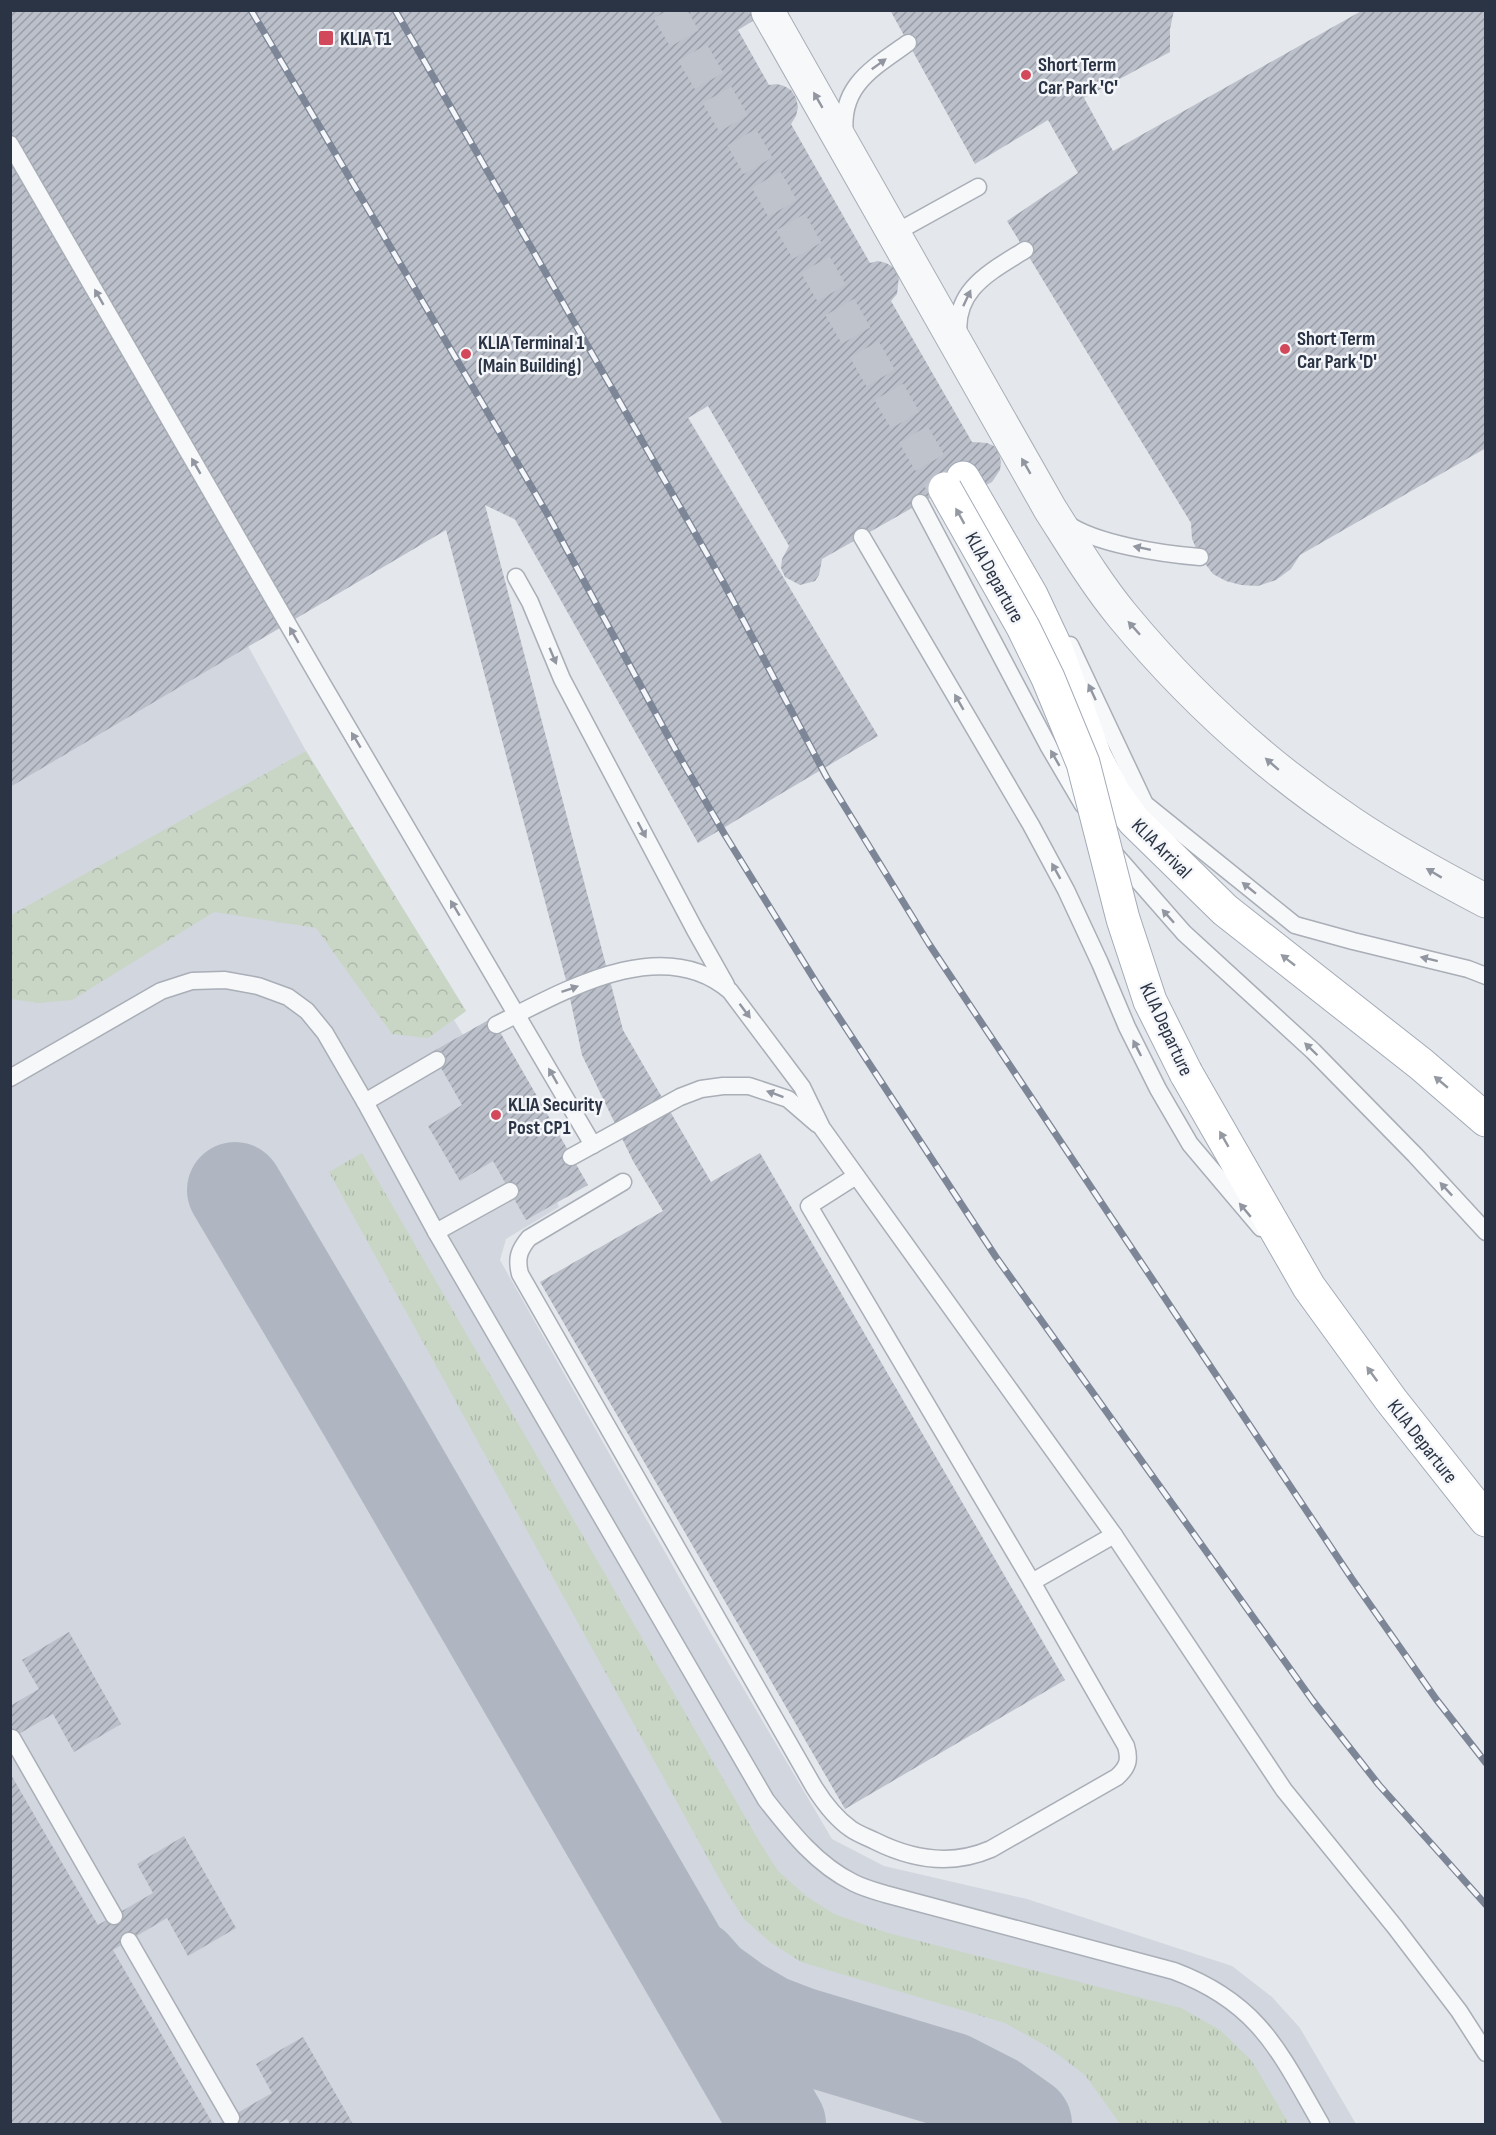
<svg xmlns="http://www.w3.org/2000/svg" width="1496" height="2135" font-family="'Sofia Sans Condensed',sans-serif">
<defs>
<pattern id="grass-tufts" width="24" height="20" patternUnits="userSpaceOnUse" patternTransform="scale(1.5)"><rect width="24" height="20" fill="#c9d6c5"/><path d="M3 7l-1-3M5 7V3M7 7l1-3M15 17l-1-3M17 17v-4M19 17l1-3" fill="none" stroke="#adb8ab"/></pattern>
<pattern id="forest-crowns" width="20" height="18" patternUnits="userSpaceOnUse" patternTransform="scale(1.5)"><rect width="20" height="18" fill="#c9d6c5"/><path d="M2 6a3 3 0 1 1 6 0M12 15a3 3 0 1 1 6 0" fill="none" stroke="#adb8ab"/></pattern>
<pattern id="building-hatch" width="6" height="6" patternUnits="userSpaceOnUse" patternTransform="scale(1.5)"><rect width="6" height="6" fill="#bbc0ca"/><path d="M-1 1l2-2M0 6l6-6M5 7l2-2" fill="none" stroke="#989da6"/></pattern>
</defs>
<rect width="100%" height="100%" fill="#e4e7ec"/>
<path fill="#d2d6de" d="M 11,11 L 688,417 L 878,736 L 698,843 L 515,520 L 485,505 L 248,646 L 306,751 L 466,1011 L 454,1020 L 546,1171 L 559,1207 L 506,1239 L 500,1260 L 709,1630 L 832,1839 L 884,1866 L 1027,1899 L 1232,1966 L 1272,1997 L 1300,2028 L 1356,2124 L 11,2124 Z"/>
<path fill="url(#grass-tufts)" d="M 362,1153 L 759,1841 L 778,1871 L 806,1896 L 834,1914 L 888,1933 L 1181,2008 L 1220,2030 L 1252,2061 L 1289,2124 L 1120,2124 L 1085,2075 L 1048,2047 L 1005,2023 L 801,1962 L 770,1942 L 744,1919 L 725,1889 L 329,1172 Z"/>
<path fill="url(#forest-crowns)" d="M 306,751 L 466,1011 L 428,1038 L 392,1034 L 316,928 L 214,912 L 72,1000 L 38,1003 L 11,999 L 11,915 Z"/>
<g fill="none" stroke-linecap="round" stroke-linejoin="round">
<g stroke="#b0b6c1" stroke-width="96">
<path d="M 235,1190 L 369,1417 L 778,2124"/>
<path d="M 693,1967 L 708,1984 L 737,2005 L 766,2022 L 800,2035 L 950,2080 L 993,2102 L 1024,2124"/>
</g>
</g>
<g fill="url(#building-hatch)">
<path d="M 10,10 L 771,10 L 738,30 L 769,85 L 777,84 L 784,86 L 791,90 L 796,98 L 798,107 L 796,116 L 791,124 L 870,263 L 878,261 L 886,263 L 893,267 L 899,276 L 897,294 L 891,301 L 972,442 L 987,443 L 994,446 L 999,453 L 1001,462 L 1000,470 L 992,482 L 984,486 L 965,478 L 822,559 L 819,575 L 815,581 L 800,585 L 785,577 L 781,568 L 782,559 L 789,546 L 708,406 L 688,418 L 878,736 L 698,843 L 515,519 L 485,505 L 623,1030 L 711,1182 L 760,1153 L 1065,1680 L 845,1809 L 540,1282 L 663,1211 L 633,1161 L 582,1055 L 567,984 L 446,530 L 10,787 Z"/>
<path d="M 890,10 L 1174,10 L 1170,29 L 1170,52 L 1084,98 L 1113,151 L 1363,10 L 1486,10 L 1486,448 L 1300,555 L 1291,569 L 1276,580 L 1258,586 L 1241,585 L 1226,581 L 1213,574 L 1200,557 L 1192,539 L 1191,523 L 1007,221 L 1078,173 L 1048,120 L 975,164 Z"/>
<path d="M 492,1018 L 588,1185 L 526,1220 L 493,1161 L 460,1181 L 428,1126 L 462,1105 L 432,1052 Z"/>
<path d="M 69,1632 L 121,1724 L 74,1752 L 53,1714 L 10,1739 L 10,1706 L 39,1689 L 22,1660 Z"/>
<path d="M 10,1773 L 98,1925 L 153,1893 L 137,1864 L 184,1836 L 236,1928 L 188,1956 L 167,1918 L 113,1950 L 213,2124 L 10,2124 Z"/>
<path d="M 303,2037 L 353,2124 L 290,2124 L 287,2119 L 277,2124 L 218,2124 L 272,2093 L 256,2064 Z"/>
</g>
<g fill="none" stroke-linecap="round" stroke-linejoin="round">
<path stroke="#bfc3cb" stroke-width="33" stroke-dasharray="33 16" stroke-linecap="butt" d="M 668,10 L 945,489"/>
<defs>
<g id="lane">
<path d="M 845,135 C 839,86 873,68 908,43"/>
<path d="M 10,144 L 323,685 L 593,1145"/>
<path d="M 893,234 L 978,187"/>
<path d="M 959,339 C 952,290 990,272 1025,250"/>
<path d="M 920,503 L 1049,747 L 1083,805"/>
<path d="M 1066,523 C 1095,544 1162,554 1200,557"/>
<path d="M 862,537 L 1031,825 L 1066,890 L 1100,963 L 1127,1027 L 1158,1089 L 1190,1144 L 1261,1228"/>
<path d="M 516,577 L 530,602 L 562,679 L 695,930 L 726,985"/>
<path d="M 1070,645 L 1145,804 L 1295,925 L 1353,941 L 1468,969 L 1486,976"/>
<path d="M 1113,852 L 1184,933 L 1313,1051 L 1415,1155 L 1486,1232"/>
<path d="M 496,1025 C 562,992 662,932 730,991 L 802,1087 L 822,1128 L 1114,1535 L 1284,1790 L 1395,1927 L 1459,2011 L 1486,2053"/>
<path d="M 10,1078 L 161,991 L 192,981 L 225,980 L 258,986 L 288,997 L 307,1011 L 325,1033 L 365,1102 L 436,1232 L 766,1800 C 791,1832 817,1865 854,1883 C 864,1888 875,1891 885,1894 L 1174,1971 C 1259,2003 1279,2051 1321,2124"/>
<path d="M 365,1102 L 437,1060"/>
<path d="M 571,1157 L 680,1097 L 701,1089 L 723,1086 L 749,1086 L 788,1099 L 817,1124"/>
<path d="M 856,1176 L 809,1206 L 1032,1582"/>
<path d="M 623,1182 L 529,1238 C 519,1250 516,1258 520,1274 L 814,1787 C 824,1803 835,1818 851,1829 C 858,1834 867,1837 875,1841 C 913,1860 952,1866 991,1849 L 1117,1777 C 1128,1767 1130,1760 1126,1746 L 1032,1582 L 1114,1535"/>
<path d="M 436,1232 L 510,1191"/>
<path d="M 12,1738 L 114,1916"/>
<path d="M 129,1941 L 231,2118"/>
</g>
<path id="street" d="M 768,12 L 1050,509 C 1073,545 1095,582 1122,615 C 1187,694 1266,766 1351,823 C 1394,852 1440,877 1486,901"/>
<g id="primary">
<path d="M 963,478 L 1031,595 L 1055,646 L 1095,757 L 1115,795 L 1134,821 L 1225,910 L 1421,1064 L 1486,1120"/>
<path d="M 1186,1073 L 1309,1287 L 1391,1400 L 1486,1520"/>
</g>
</defs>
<use href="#lane" stroke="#a9aeb7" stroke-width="19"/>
<use href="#street" stroke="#a9aeb7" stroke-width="35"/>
<use href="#primary" stroke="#a3abb8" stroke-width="35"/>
<use href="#lane" stroke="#f7f8fa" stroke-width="16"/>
<use href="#street" stroke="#f7f8fa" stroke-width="33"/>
<use href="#primary" stroke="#fff" stroke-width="33"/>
<defs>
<g id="rail">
<path d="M 251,10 L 548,515 L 674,747 L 725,835 L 819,987 L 996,1257 L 1313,1701 L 1379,1785 L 1486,1905"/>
<path d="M 395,10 L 723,582 L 826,776 L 929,944 L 1352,1579 L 1436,1699 L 1486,1763"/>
</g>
</defs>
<use href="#rail" stroke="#7d8696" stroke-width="7"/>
<use href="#rail" stroke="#f4f6f9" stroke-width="4.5" stroke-dasharray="14" stroke-linecap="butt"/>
<defs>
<path id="primary-bridge" d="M 945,489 L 1023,627 L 1048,678 L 1083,763 L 1123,919 L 1150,1001 L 1186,1073"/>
</defs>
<use href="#primary-bridge" stroke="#a3abb8" stroke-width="35" stroke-linecap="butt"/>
<use href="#primary-bridge" stroke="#fff" stroke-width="33"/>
</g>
<defs><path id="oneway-solid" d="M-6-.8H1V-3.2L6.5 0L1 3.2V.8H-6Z" transform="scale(1.5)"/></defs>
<g fill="#9196a0">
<use href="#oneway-solid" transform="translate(879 64) rotate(-36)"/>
<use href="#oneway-solid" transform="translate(818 100) rotate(-120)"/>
<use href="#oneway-solid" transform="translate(99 297) rotate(-120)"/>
<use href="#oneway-solid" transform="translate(967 298) rotate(-65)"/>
<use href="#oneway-solid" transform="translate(196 466) rotate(-120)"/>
<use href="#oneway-solid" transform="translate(1026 466) rotate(-120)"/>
<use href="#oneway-solid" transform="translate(1142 548) rotate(-168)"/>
<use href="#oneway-solid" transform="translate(1134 628) rotate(-132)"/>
<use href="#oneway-solid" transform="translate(294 635) rotate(-120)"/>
<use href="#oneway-solid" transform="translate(553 656) rotate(67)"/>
<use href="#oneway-solid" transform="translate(1092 692) rotate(-115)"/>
<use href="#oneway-solid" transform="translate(959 702) rotate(-120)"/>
<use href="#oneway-solid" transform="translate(356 740) rotate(-121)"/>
<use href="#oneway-solid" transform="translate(1055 758) rotate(-120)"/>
<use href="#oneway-solid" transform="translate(1272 764) rotate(-139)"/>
<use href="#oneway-solid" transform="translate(642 830) rotate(62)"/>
<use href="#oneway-solid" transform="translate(1056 871) rotate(-119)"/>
<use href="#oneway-solid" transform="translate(1434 873) rotate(-149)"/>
<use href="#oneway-solid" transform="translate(1249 888) rotate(-141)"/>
<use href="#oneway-solid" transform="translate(455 908) rotate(-121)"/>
<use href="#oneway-solid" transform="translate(1168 916) rotate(-132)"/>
<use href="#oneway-solid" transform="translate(1429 959) rotate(-166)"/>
<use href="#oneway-solid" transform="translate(570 989) rotate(-19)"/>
<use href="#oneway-solid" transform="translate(745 1011) rotate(53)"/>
<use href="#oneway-solid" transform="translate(1137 1048) rotate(-117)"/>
<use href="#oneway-solid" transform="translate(1311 1049) rotate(-136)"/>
<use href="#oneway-solid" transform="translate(553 1076) rotate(-120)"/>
<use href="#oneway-solid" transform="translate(775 1094) rotate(-160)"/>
<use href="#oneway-solid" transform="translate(1446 1189) rotate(-133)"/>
<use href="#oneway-solid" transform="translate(1245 1210) rotate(-130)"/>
</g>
<g fill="#959aa2">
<use href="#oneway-solid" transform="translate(960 516) rotate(-119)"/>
<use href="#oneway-solid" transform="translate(1288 960) rotate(-142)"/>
<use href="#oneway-solid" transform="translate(1441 1082) rotate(-140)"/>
<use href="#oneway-solid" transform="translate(1224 1139) rotate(-120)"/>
<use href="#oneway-solid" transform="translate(1372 1374) rotate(-126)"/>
</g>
<g fill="#d1495b" stroke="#f4f6f9" stroke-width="2">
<rect x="318" y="30" width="16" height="16" rx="3"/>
<circle cx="1026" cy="75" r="6"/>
<circle cx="1285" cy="349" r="6"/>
<circle cx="466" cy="354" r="6"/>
<circle cx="496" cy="1115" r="6"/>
</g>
<g text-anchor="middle" stroke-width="5" stroke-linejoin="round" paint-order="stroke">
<g font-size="20" font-weight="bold" fill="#2b3445" stroke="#f4f6f9" text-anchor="start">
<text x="340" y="45">KLIA T1</text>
<text x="1038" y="71">Short Term<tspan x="1038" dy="23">Car Park 'C'</tspan></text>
<text x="1297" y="345">Short Term<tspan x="1297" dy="23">Car Park 'D'</tspan></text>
<text x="478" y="349">KLIA Terminal 1<tspan x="478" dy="23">(Main Building)</tspan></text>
<text x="508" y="1111">KLIA Security<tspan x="508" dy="23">Post CP1</tspan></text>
</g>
<g font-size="20" fill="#2b3445" stroke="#f4f6f9">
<text transform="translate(995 577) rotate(61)" y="7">KLIA Departure</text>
<text transform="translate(1162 848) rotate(45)" y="7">KLIA Arrival</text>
<text transform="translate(1167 1029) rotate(65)" y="7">KLIA Departure</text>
<text transform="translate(1423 1441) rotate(52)" y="7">KLIA Departure</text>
</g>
</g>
<rect width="1496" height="2135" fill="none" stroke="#2b3445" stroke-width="24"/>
</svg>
